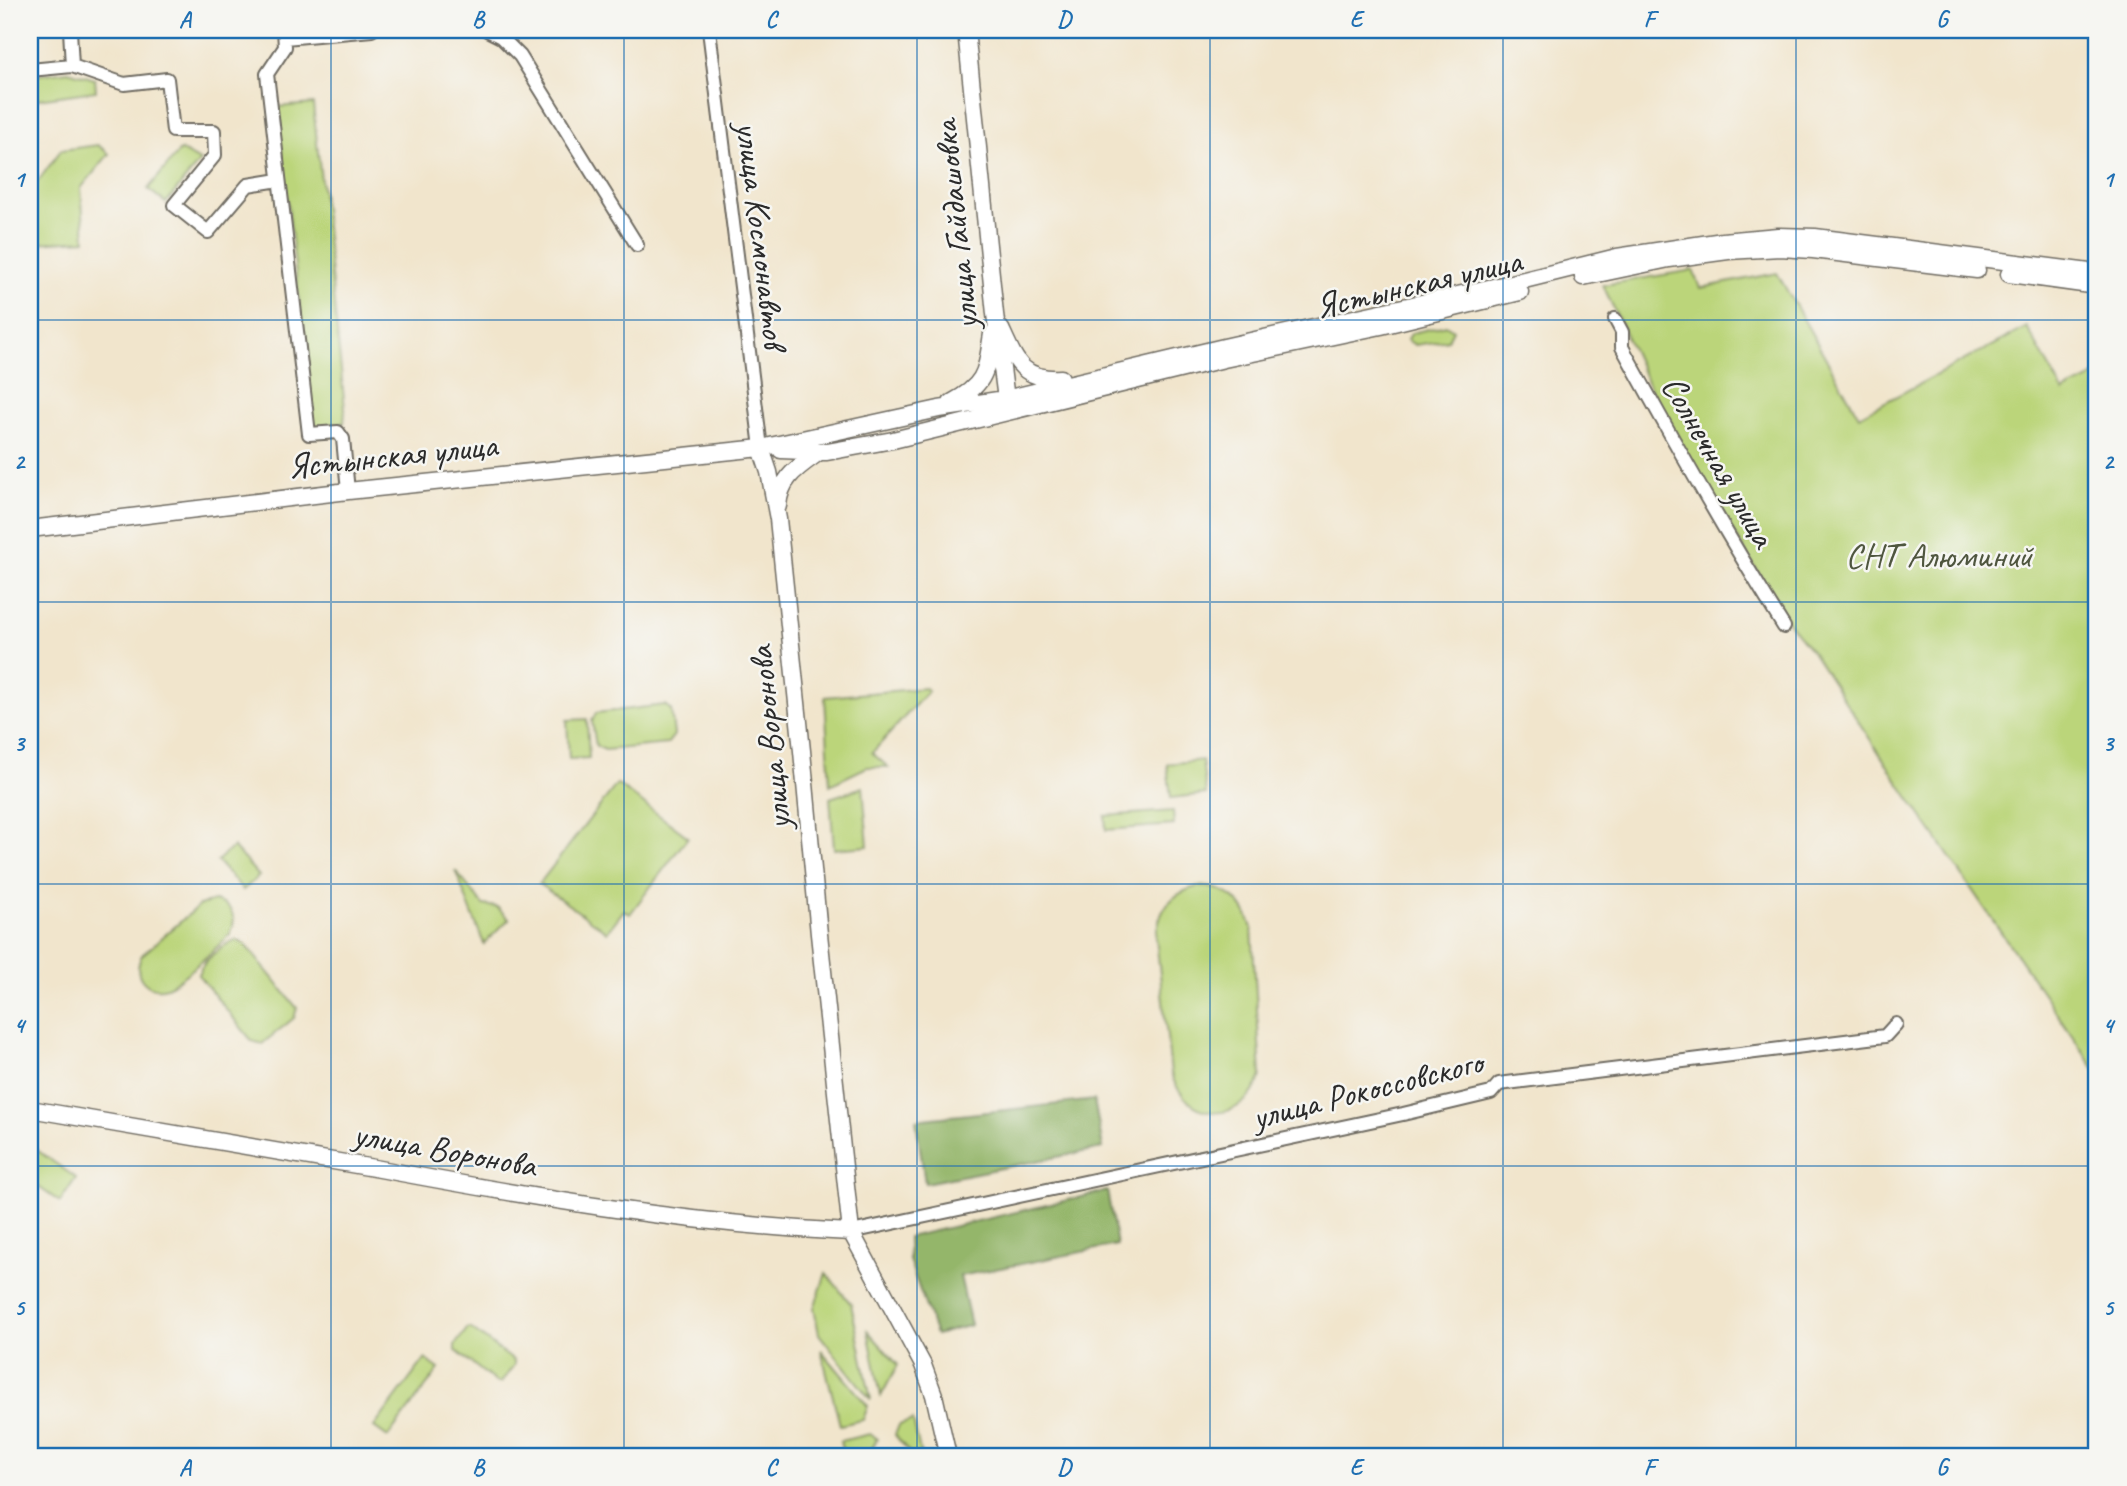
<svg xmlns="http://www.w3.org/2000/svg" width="2127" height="1486" viewBox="0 0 2127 1486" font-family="Caveat,sans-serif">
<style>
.green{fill:#bbd57a;stroke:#738052;stroke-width:2}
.forest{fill:#94b66a;stroke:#60704a;stroke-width:2}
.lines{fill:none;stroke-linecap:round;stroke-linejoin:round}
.minor-casing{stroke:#706c63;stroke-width:16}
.major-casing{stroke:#706c63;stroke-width:19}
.minor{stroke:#fff;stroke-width:12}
.major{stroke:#fff;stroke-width:16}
.grid{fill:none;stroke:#1f6fb2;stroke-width:2;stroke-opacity:0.55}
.labels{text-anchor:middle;stroke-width:5;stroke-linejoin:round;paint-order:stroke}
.street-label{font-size:35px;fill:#2b2b2b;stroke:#f6f6f2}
.park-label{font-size:35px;fill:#4f563f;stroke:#f6f6f2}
.neatline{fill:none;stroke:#1f6fb2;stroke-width:2.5}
.grid-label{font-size:23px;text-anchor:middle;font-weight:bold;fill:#1f6fb2}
</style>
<rect width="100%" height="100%" fill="#f6f6f2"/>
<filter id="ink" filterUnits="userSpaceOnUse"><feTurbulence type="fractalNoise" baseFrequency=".0143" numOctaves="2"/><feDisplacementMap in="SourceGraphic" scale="14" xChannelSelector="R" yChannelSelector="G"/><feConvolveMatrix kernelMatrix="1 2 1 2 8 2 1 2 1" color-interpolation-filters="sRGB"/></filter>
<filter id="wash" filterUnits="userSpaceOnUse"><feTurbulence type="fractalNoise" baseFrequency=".00686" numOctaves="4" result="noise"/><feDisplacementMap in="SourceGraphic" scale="28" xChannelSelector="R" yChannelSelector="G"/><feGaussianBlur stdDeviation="1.57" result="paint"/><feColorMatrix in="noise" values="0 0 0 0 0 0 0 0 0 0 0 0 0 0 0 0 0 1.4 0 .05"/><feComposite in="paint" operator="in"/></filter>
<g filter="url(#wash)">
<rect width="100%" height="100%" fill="#f1e5cc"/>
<path class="green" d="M68 71 95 79 96 91 30 100V76Z
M313 104 345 409 344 423 313 426 277 107Z
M98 145 109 154 81 188 85 240 37 243 33 188 61 150Z
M180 150 200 161 166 203 148 189Z
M1693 270 1700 288 1777 273 1859 416 2027 327 2063 392 2097 375V1072L1909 798 1813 653 1790 625 1663 417 1603 285Z
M1446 325 1453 330 1448 340 1415 345 1407 340 1412 333Z
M925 688 928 691 872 753 888 767H867L830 785 825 697Z
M665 705 671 710 674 735 667 744 605 750 596 746 592 721 596 713Z
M587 719 589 758 569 759 567 720Z
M1202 760 1206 794 1171 798 1167 764Z
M617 784 688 837 630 914 624 910 607 932 539 884Z
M863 787 868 846 834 849 830 798Z
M1173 811 1174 825 1106 830 1105 816Z
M233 847 259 876 243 890 217 861Z
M455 870 483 905 497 907 509 919 484 944Z
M1199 886C1228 888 1244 901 1252 928L1261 1076C1243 1126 1187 1124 1171 1073L1156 938C1158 909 1171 893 1199 886Z
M214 901C232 904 238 918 230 934 219 946 181 981 167 987 158 990 148 988 142 980 136 972 138 963 142 955L200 905Z
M237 940 244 943 297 1008 294 1018 262 1044 252 1041 199 976C199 963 224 943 237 940Z
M34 1148 76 1178 60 1202 30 1181V1154Z
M826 1273 851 1304 871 1400 819 1334 814 1308Z
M470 1328 514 1361V1365L501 1383H497L455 1350V1345L467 1329Z
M868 1331 898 1365 881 1396Z
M821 1350 868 1406 863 1420 840 1425Z
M425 1359 439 1369 388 1437 374 1427Z
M913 1420 921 1456H912L895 1435 899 1425Z
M870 1434 877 1439 868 1456H844L840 1441Z"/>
<path class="forest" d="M1094 1100 1103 1148 925 1183 916 1120Z
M1107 1191 1117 1245 960 1276 971 1325 936 1335 909 1260 908 1237Z"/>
</g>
<g filter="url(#ink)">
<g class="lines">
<g class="minor-casing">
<path id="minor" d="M70 30 72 66
M284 30 285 47 267 74 309 434 338 432 343 439 348 491
M487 30 501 37 520 56 637 245
M709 30 761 448
M285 38 372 30
M30 70 72 66 124 84 167 79 173 131H214L215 155 174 205 208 232 248 185 279 180
M1615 319 1622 332V347C1674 442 1727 536 1784 627
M851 1232 1403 1114 1491 1093 1499 1084 1885 1036 1896 1024"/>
</g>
<g class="major-casing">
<path id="major" d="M966 30 995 314 1007 407
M2009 274 2097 286
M1583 277 1669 259 1728 251 1780 248 1813 250 1977 270
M1001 329C1016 362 1022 380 1061 378
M951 403C987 384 986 371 992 334
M761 448 769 472 778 519 802 751 819 934 851 1232 923 1365 934 1395 948 1456
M781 450 827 452 893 440 1224 359 1381 326 1520 292
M778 506C780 478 797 468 818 453
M30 529 348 491 761 448 939 409 1005 399 1224 347 1516 282 1617 257 1723 241 1778 236 1815 237 2097 273
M30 1109C146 1130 263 1148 380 1169 536 1198 692 1225 851 1232"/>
</g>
<use href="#minor" class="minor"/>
<use href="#major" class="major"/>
</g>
</g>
<path class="grid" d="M331 30V1456M624 30V1456M917 30V1456M1210 30V1456M1503 30V1456M1796 30V1456M30 320H2097M30 602H2097M30 884H2097M30 1166H2097"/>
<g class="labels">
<g class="street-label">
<text transform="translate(955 225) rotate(-96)" y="12">улица Гайдашовка</text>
<text transform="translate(762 235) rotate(83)" y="12">улица Космонавтов</text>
<text transform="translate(1418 283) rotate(-13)" y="12">Ястынская улица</text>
<text transform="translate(392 455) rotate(-6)" y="12">Ястынская улица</text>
<text transform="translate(1719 461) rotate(60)" y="12">Солнечная улица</text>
<text transform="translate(769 738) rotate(-96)" y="12">улица Воронова</text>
<text transform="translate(1367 1089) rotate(-14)" y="12">улица Рокоссовского</text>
<text transform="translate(445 1149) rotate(10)" y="12">улица Воронова</text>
</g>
<g class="park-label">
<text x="1939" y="567">СНТ Алюминий</text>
</g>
</g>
<rect width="2127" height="1486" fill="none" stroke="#f6f6f2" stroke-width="77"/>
<rect x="38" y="38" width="2050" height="1410" class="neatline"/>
<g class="grid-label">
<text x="185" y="27">A</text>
<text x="478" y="27">B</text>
<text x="771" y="27">C</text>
<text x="1064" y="27">D</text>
<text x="1356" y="27">E</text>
<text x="1649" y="27">F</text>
<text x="1942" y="27">G</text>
<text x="19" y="187">1</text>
<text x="2108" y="187">1</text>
<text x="19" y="469">2</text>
<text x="2108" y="469">2</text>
<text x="19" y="751">3</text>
<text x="2108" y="751">3</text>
<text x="19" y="1033">4</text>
<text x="2108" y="1033">4</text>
<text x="19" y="1315">5</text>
<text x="2108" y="1315">5</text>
<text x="185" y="1475">A</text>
<text x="478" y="1475">B</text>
<text x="771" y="1475">C</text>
<text x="1064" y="1475">D</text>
<text x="1356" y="1475">E</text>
<text x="1649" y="1475">F</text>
<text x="1942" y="1475">G</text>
</g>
</svg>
